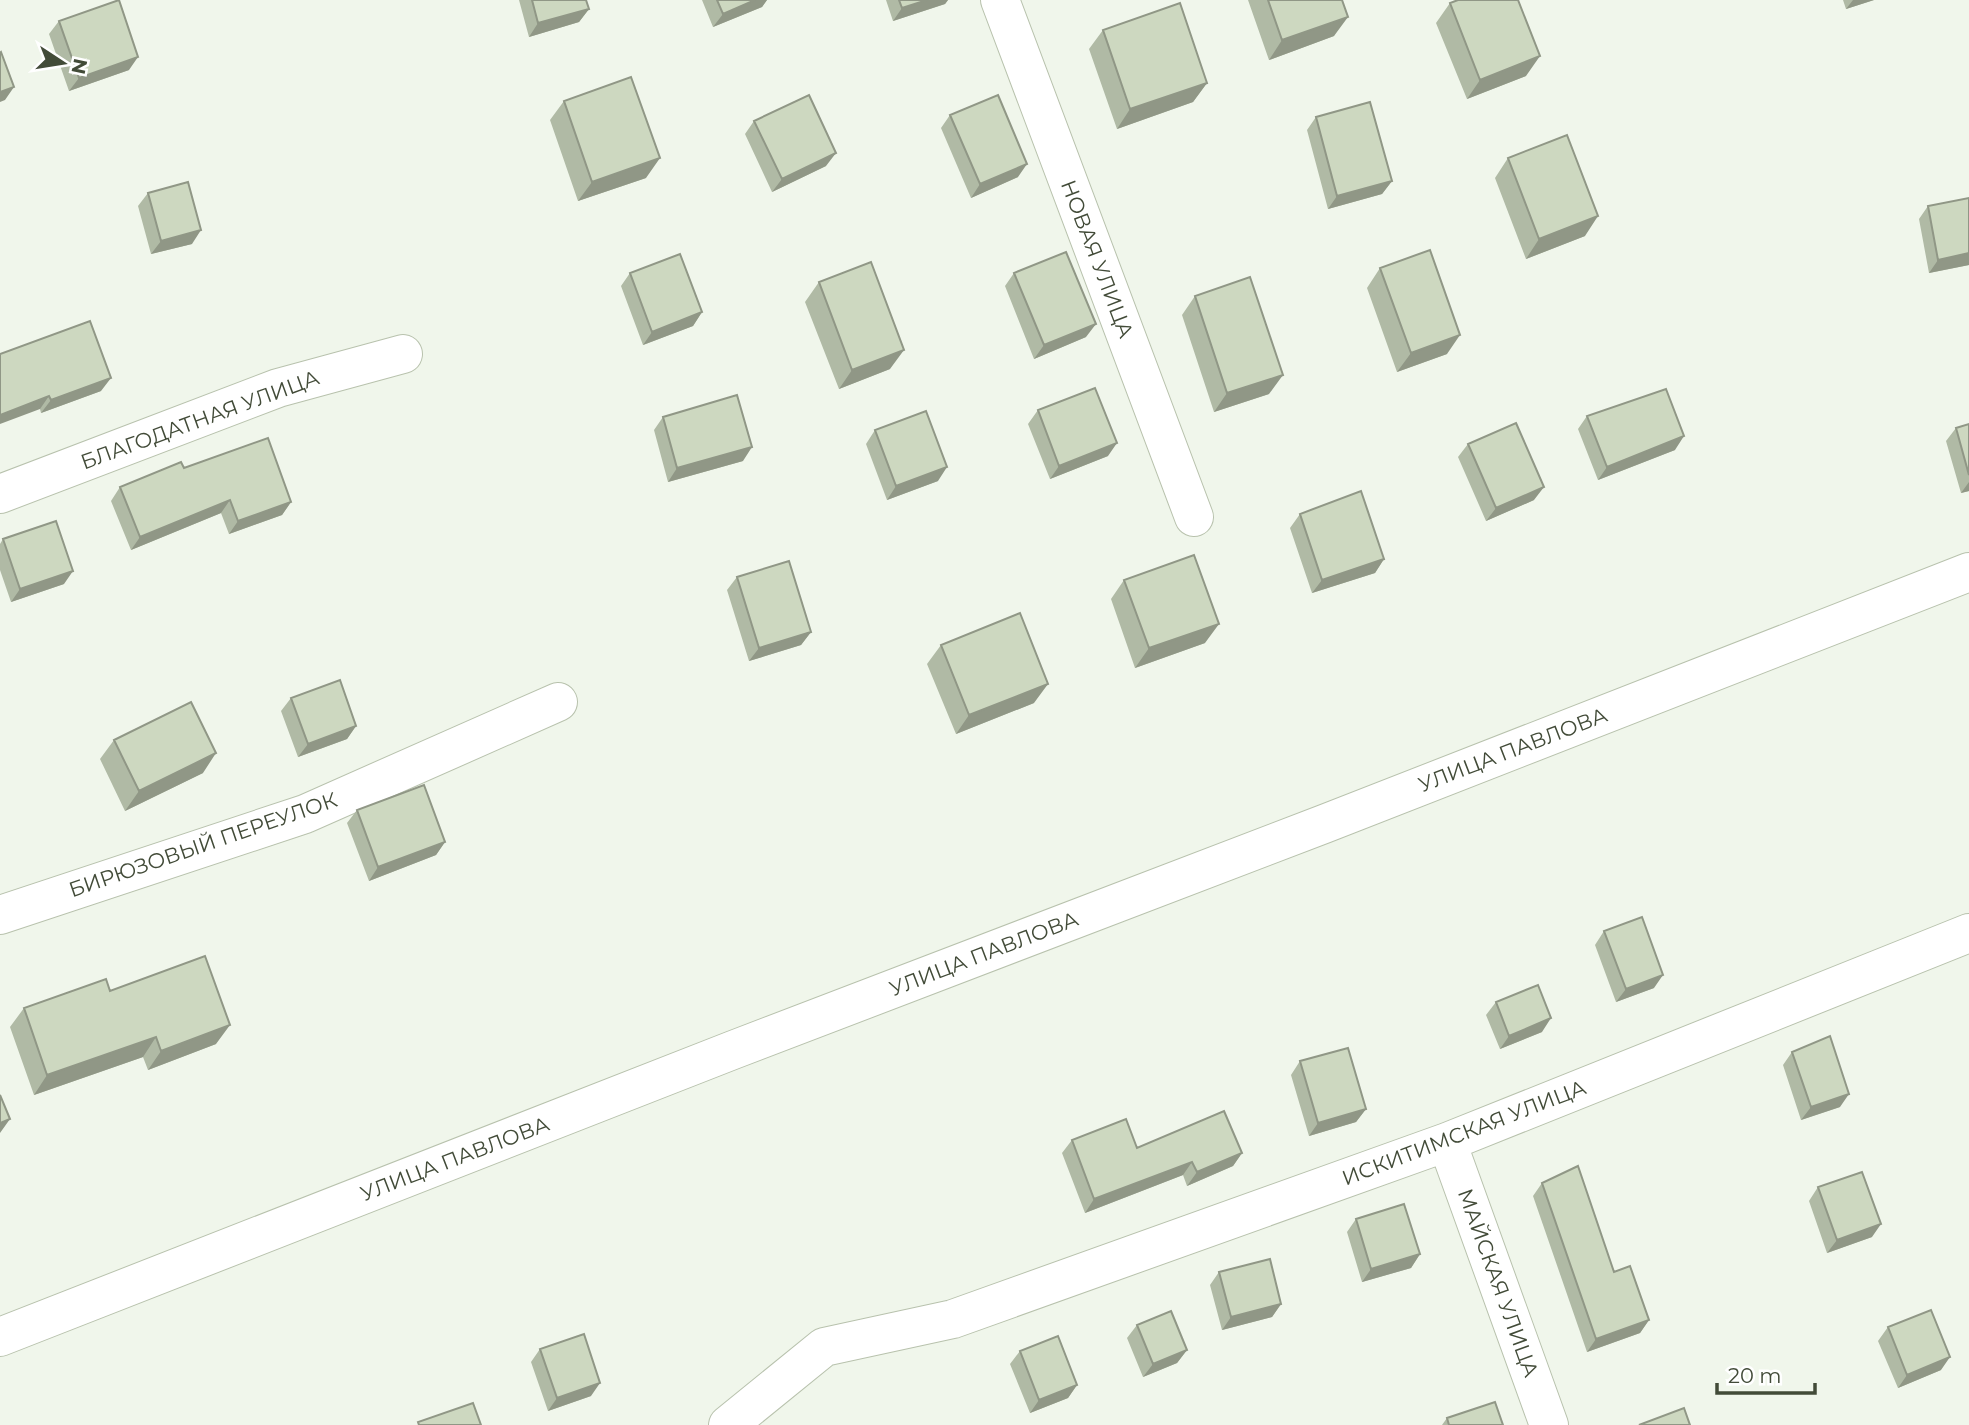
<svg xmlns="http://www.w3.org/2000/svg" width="1969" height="1425" viewBox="0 0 1969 1425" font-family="Montserrat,sans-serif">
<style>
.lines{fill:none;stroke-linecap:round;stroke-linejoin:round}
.minor-casing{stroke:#b8c2ad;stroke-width:40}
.minor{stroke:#fff;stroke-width:38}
.wall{fill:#b0baa5}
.shaded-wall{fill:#909786}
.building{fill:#cdd8c0;stroke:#909786;stroke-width:2}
.labels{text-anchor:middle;stroke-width:5;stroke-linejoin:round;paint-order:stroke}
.street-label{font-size:21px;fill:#424b38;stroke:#fff}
</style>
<rect width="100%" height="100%" fill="#f0f6eb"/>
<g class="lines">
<g class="minor-casing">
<path id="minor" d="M1000 0 1194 517
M0 494 278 388 403 354
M0 915 305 814 558 702
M1447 1142 1549 1425
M0 1337 733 1050 1324 824 1969 572
M728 1425 824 1347 953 1319 1447 1142 1969 933"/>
</g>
<use href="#minor" class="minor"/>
</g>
<path class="wall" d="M519 0H586L589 9 579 22 529 37Z
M702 0H767L762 7 713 27Z
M886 0H948L945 4 893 21Z
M1248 0H1342L1334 36 1269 60Z
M1843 0H1874L1846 9Z
M1450 3 1526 76 1467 99 1436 23Z
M59 21 129 70 69 91 49 34Z
M1103 30 1207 83 1193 102 1117 129 1089 49Z
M564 101 646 178 578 201 550 120Z
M950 115 1018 177 971 198 941 128Z
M1316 117 1392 181 1382 194 1328 209 1307 130Z
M754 121 826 166 772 192 745 134Z
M1508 158 1585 236 1526 259 1495 178Z
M148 193 192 244 151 254 138 206Z
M1928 206 1969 265 1929 273 1919 219Z
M1380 268 1447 354 1397 372 1367 288Z
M630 273 702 312 693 326 643 345 621 286Z
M1014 273 1086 337 1034 359 1005 286Z
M819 282 890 369 839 389 805 302Z
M1195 296 1269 394 1214 412 1182 315Z
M0 354 101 391 41 413 40 409Z
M1038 410 1108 456 1050 479 1028 424Z
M1587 416 1675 450 1598 480 1578 429Z
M663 417 743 461 668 482 654 430Z
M1969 424V491L1961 493 1946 441 1956 428Z
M875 430 938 481 887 500 866 444Z
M1468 444 1534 500 1486 521 1458 457Z
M184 468 291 502 282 515 229 534 221 513 131 550 111 501 120 487Z
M1300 514 1384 559 1375 573 1312 593 1290 528Z
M3 539 64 584 11 602 0 570V544Z
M737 577 811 632 801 645 749 661 727 590Z
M1124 580 1205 643 1135 668 1111 599Z
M941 645 1034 703 956 734 927 664Z
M291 698 356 726 347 739 298 757 281 711Z
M114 740 203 773 125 811 100 759Z
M357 810 445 842 436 855 369 881 347 823Z
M1604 931 1654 988 1616 1002 1595 945Z
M110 991 216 1044 148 1070 143 1057 34 1095 10 1027 24 1008Z
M1496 1002 1542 1032 1500 1049 1486 1015Z
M1792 1052 1840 1107 1801 1120 1783 1065Z
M1300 1061 1366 1109 1356 1122 1309 1136 1291 1075Z
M1072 1140 1137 1148 1242 1153 1233 1166 1187 1186 1183 1175 1085 1213 1062 1153Z
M1542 1183 1614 1272 1649 1320 1640 1333 1587 1352 1533 1196Z
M1818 1187 1872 1237 1827 1253 1809 1201Z
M1356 1219 1420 1254 1411 1268 1362 1282 1347 1232Z
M1219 1272 1281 1304 1272 1317 1222 1330 1210 1285Z
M1137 1325 1187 1350 1177 1363 1143 1377 1127 1338Z
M1888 1327 1941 1370 1898 1388 1878 1341Z
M540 1349 591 1396 548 1411 531 1362Z
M1020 1351 1077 1385 1068 1398 1030 1413 1010 1364Z
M1447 1418 1503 1425H1442Z"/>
<path class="shaded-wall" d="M755 0H767L762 7 713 27 723 14Z
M927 0H948L945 4 893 21 902 8Z
M1853 0H1874L1846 9Z
M589 9 579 22 529 37 538 23Z
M1348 17 1334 36 1269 60 1282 40Z
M1540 56 1526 76 1467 99 1480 80Z
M138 57 129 70 69 91 79 78Z
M1207 83 1193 102 1117 129 1130 109Z
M14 87 5 100 0 102V92Z
M836 153 826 166 772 192 782 179Z
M660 158 646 178 578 201 592 182Z
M1027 164 1018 177 971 198 980 184Z
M1392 181 1382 194 1328 209 1337 196Z
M1598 216 1585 236 1526 259 1539 239Z
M201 230 192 244 151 254 161 241Z
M1969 253V265L1929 273 1938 260Z
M702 312 693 326 643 345 652 332Z
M1096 324 1086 337 1034 359 1044 345Z
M1460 335 1447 354 1397 372 1411 353Z
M904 350 890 369 839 389 852 370Z
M1283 375 1269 394 1214 412 1227 393Z
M111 378 101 391 41 413 51 400Z
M49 396 40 409 0 424V415Z
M1684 436 1675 450 1598 480 1607 467Z
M1117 443 1108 456 1050 479 1059 466Z
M752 447 743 461 668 482 677 468Z
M947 467 938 481 887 500 896 486Z
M1969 482V491L1961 493Z
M1544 487 1534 500 1486 521 1496 508Z
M230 500 221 513 131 550 140 537Z
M291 502 282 515 229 534 238 521Z
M1384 559 1375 573 1312 593 1322 580Z
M73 571 64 584 11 602 20 589Z
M1219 624 1205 643 1135 668 1149 648Z
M811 632 801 645 749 661 759 648Z
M1048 684 1034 703 956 734 969 715Z
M356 726 347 739 298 757 308 744Z
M216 753 203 773 125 811 139 791Z
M445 842 436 855 369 881 378 867Z
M1663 975 1654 988 1616 1002 1626 989Z
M1551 1018 1542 1032 1500 1049 1509 1036Z
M230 1025 216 1044 148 1070 161 1051Z
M156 1037 143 1057 34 1095 47 1075Z
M1849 1094 1840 1107 1801 1120 1811 1107Z
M1366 1109 1356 1122 1309 1136 1318 1123Z
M10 1119 0 1133V1123Z
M1242 1153 1233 1166 1187 1186 1197 1172Z
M1192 1162 1183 1175 1085 1213 1094 1199Z
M1881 1224 1872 1237 1827 1253 1837 1240Z
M1420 1254 1411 1268 1362 1282 1371 1269Z
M1281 1304 1272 1317 1222 1330 1231 1317Z
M1649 1320 1640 1333 1587 1352 1596 1339Z
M1187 1350 1177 1363 1143 1377 1153 1364Z
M1950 1357 1941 1370 1898 1388 1907 1375Z
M600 1383 591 1396 548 1411 557 1398Z
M1077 1385 1068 1398 1030 1413 1039 1400Z"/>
<path class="building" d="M119 0 138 57 79 78 59 21Z
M532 0H586L589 9 538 23Z
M717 0H755L723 14Z
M899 0H927L902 8Z
M1268 0H1342L1348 17 1282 40Z
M1458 0H1518L1540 56 1480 80 1450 3Z
M1180 3 1207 83 1130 109 1103 30Z
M1 52 14 87 0 92V53Z
M631 77 660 158 592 182 564 101Z
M809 95 836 153 782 179 754 121Z
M998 95 1027 164 980 184 950 115Z
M1370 102 1392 181 1337 196 1316 117Z
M1567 135 1598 216 1539 239 1508 158Z
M188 182 201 230 161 241 148 193Z
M1969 198V253L1938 260 1928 206Z
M1430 250 1460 335 1411 353 1380 268Z
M1066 252 1096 324 1044 345 1014 273Z
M680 254 702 312 652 332 630 273Z
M871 262 904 350 852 370 819 282Z
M1250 277 1283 375 1227 393 1195 296Z
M90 321 111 378 51 400 49 396 0 415V354Z
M1095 388 1117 443 1059 466 1038 410Z
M1666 389 1684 436 1607 467 1587 416Z
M737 395 752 447 677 468 663 417Z
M926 411 947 467 896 486 875 430Z
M1516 423 1544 487 1496 508 1468 444Z
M1969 424V475L1956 428Z
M268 438 291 502 238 521 230 500 140 537 120 487 181 462 184 468Z
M1361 491 1384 559 1322 580 1300 514Z
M56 521 73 571 20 589 3 539Z
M1194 555 1219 624 1149 648 1124 580Z
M789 561 811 632 759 648 737 577Z
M1020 613 1048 684 969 715 941 645Z
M340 680 356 726 308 744 291 698Z
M191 702 216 753 139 791 114 740Z
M424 785 445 842 378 867 357 810Z
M1642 917 1663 975 1626 989 1604 931Z
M205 956 230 1025 161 1051 156 1037 47 1075 24 1008 106 979 110 991Z
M1538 985 1551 1018 1509 1036 1496 1002Z
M1830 1036 1849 1094 1811 1107 1792 1052Z
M1348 1048 1366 1109 1318 1123 1300 1061Z
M0 1095 10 1119 0 1123Z
M1224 1111 1242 1153 1197 1172 1192 1162 1094 1199 1072 1140 1126 1119 1137 1148Z
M1578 1166 1614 1272 1630 1266 1649 1320 1596 1339 1542 1183Z
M1862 1172 1881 1224 1837 1240 1818 1187Z
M1404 1204 1420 1254 1371 1269 1356 1219Z
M1270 1259 1281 1304 1231 1317 1219 1272Z
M1931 1310 1950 1357 1907 1375 1888 1327Z
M1171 1311 1187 1350 1153 1364 1137 1325Z
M584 1334 600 1383 557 1398 540 1349Z
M1058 1336 1077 1385 1039 1400 1020 1351Z
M1495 1402 1503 1425H1449L1447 1418Z
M473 1403 481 1425H419L418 1422Z
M1684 1408 1690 1425H1639Z"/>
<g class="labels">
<g class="street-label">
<text transform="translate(1097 259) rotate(69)" y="7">НОВАЯ УЛИЦА</text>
<text transform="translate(200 420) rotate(-20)" y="7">БЛАГОДАТНАЯ УЛИЦА</text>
<text transform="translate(1513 750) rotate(-21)" y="7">УЛИЦА ПАВЛОВА</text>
<text transform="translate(203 845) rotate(-19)" y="7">БИРЮЗОВЫЙ ПЕРЕУЛОК</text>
<text transform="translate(984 954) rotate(-21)" y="7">УЛИЦА ПАВЛОВА</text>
<text transform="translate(1464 1133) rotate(-21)" y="7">ИСКИТИМСКАЯ УЛИЦА</text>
<text transform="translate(455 1159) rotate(-21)" y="7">УЛИЦА ПАВЛОВА</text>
<text transform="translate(1498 1283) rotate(70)" y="7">МАЙСКАЯ УЛИЦА</text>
</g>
</g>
<g transform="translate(63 63) rotate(102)" stroke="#ffffff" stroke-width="5" paint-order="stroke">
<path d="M0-5L12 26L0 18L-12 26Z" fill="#424b38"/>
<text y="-10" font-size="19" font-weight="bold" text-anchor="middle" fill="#424b38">N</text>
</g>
<path d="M1717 1383v10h98v-10" fill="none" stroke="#424b38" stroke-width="3.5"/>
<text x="1728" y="1383" font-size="21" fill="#424b38" stroke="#ffffff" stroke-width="5" paint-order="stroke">20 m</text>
</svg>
